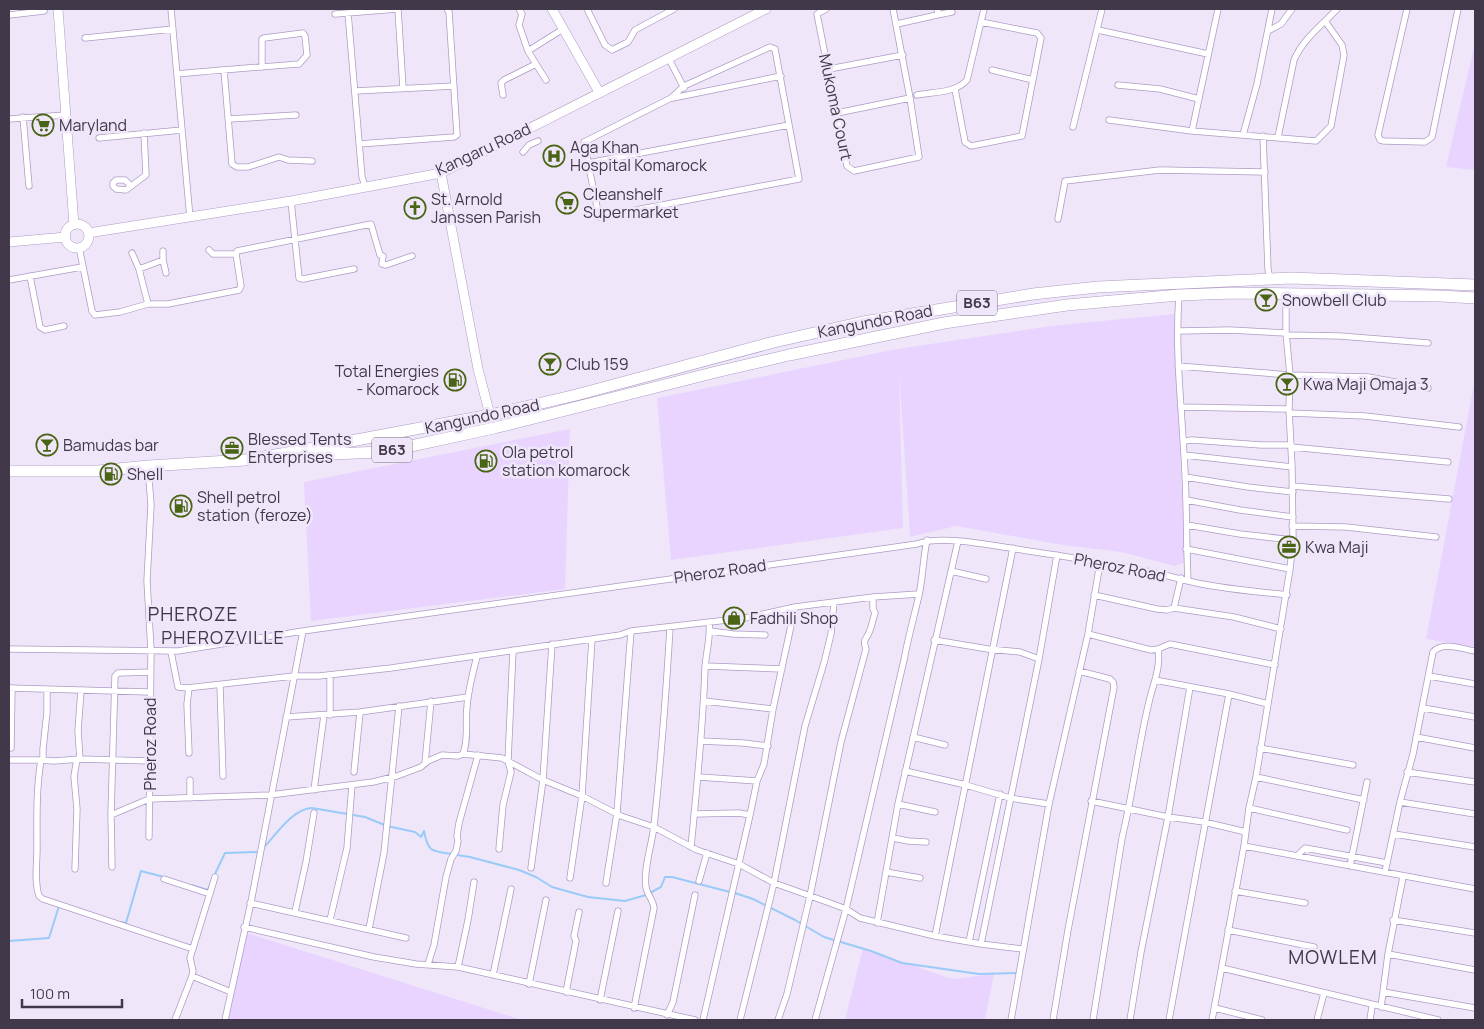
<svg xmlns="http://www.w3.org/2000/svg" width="1484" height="1029" viewBox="0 0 1484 1029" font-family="Manrope,sans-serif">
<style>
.built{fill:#e8d4fe}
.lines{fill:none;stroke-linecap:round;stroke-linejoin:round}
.stream{stroke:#9acaf7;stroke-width:2}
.street-casing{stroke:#af9ac5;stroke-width:7}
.secondary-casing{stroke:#af9ac5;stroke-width:10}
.highway-casing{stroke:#af9ac5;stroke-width:12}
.street{stroke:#fff;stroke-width:5.5}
.secondary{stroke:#fff;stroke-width:9}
.highway{stroke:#fff;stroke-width:11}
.labels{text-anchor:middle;stroke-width:5;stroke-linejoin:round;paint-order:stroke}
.shield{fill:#efe7f9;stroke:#756c7e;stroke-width:1}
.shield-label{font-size:15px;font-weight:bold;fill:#41384a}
.street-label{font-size:16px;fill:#41384a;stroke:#efe7f9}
.poi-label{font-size:16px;fill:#41384a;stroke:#efe7f9;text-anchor:start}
.neighbourhood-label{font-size:18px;letter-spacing:1px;fill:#41384a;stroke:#efe7f9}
.quarter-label{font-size:19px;letter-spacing:1px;fill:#41384a;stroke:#efe7f9}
</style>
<rect width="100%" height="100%" fill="#efe7f9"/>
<path class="built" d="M1475 43V170L1446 167Z
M1174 314 1185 562 1175 566 1121 552 1063 545 956 526 910 537 899 370 903 528 671 560 657 398 897 349 1051 326Z
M1475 379V647L1426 639Z
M570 429 565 589 311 621 304 482Z
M247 933 522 1020H228Z
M863 948 952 979 994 974 985 1020H845Z"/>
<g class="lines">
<path class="stream" d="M264 847C277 834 292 809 312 808L365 817 387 826 415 832 421 837 424 831C428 852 431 851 452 854
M457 855 470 857 519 870 536 877 552 887 588 897 625 901 646 895 661 887 665 877H672L730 892
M214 876 225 853 259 852
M191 885 208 890 210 885
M735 893 753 899 795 920 824 937 871 951 902 963 979 974 1017 973
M120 922 126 923 141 871 164 877
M9 941 49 938 59 906"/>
<g class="street-casing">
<path id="street" d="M171 9 190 218
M398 9 403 88
M519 9 522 14 519 25 528 51
M587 9 605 45 612 50 628 42 635 30 674 9
M826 9 817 14 846 161 847 166 854 171 919 157 910 98 893 9
M1407 9 1378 135 1380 140 1384 141 1425 142 1432 137 1458 9
M348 13 362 177 365 186
M335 14 397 9
M9 15 44 11
M937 15 952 12
M897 24 937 15 938 9
M1098 30 1208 54
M1268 31 1281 24 1292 9
M85 38 173 29
M770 47 775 49 799 179 599 217 584 142 671 98 684 86Z
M669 59 684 88
M536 64 546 80
M829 69 903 55
M224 70 232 164 237 167H248L279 157 288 160 312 161
M992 70 1033 80
M177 74C218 70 259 67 299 64L307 55 305 36 303 33 264 38 262 39V67
M1118 85 1160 89 1199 99
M955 89 965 142 971 146 1022 136 1041 38 1037 33 981 22
M355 91 454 86
M503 95 501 83 504 80 536 64 528 51 563 29
M917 95C933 92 956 93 967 80L984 9
M673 98 781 76
M837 113 910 98
M23 117 29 186
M9 119 66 115
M229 119 296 115
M1109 120 1192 131 1316 141 1331 126 1344 55 1342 45 1325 21
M1073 127 1102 9
M1192 131 1218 9
M1243 135 1257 84 1272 9
M1263 136 1268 269 1270 279
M1278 137 1294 60C1303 39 1322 25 1337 9
M99 138 182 130
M359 144 454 137 457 135 449 12 447 9
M523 152 529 145 538 141
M588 163 789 125
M131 186 125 180H116L113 183V186L116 189 126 190 146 175 144 133
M291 201 299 278 303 279 354 269
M1058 219 1065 181 1160 170 1265 172
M79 247 92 311 95 315 120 312 148 304H168L239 290 241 286 236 254 237 251 371 224 380 255 383 256 382 264 386 265 412 256
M209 250 213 254H236
M132 253 139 269 148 304
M163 260 166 273
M139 269 163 260V251
M30 276 40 327 45 330 64 326
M9 280 82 267
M1179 295C1175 348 1181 401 1184 455 1187 497 1186 539 1188 581
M1178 331 1230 330 1286 333
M1287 335 1340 336 1428 343
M1178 366 1290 375 1368 377 1428 388
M1181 407 1289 409
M1289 413 1365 416 1459 427
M1184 441 1192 440 1261 445H1290
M1291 447 1448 462
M1184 455 1292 467
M148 466 151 505 147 581 151 650 149 837
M1185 477 1248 487 1293 492
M1292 486 1449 499
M1186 500 1240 510 1293 517
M1187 525 1240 534 1293 540
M1292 526 1346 527 1436 537
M1186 549 1290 569
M951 571 986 579
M1094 595 1157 609 1167 610 1174 608 1234 617 1281 629
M1174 608 1181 578
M710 631 733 634 765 635
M1088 634 1151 650 1158 649 1170 644 1275 665
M934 640 988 649 1020 652 1039 659
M9 649 178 651 303 631 917 544C941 535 990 545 1016 549 1073 558 1132 566 1188 581 1220 589 1254 591 1287 595
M171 652 178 687 187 688 294 676H319L391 668 620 635 631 631 745 618 795 607 873 597 919 594
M705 666 782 669
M1429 676 1475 684
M1155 680 1229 694 1268 704
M220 685 223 776
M9 688 150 692
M189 688 187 704 189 753
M704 701 773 709
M1423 708 1475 717
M330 715V675
M286 717 360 712 468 697
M913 737 945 745
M1416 737 1475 748
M701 741 743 743 768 746
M9 748H11L12 688
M1260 748 1353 765
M463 754 502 758 543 780 552 644
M80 759 78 731 81 690
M9 760H41L54 761 80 759 151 761
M41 760C36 789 37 819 37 849 37 864 34 881 39 896L43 899 193 949
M43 760V749L47 712V690
M425 763 431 701
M905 771 966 785 1010 798 1049 804
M354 772 360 712
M1407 772 1475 782
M699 777 757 781 764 764 773 709 795 607
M1256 777 1364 800
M190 780V798
M314 790 324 715
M1091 801 1168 817 1204 822 1246 832
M1400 802 1475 814
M898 804 935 812
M1249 808 1347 830
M694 814 739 813 750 815 703 1020
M111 815 149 799 270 795 373 782 397 776 421 767 428 761 442 755 458 756 463 754C469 739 465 723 467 707 468 690 473 673 477 656
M750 815 757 781
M1394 834 1475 847
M893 838 908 841 926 842
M1244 846 1475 889
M691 847C697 787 703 728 705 668 706 652 711 637 709 622
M499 849 503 805 511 772 508 761 513 650
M1297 856 1305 848 1387 863
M1350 866 1367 782
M112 867 111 815 115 676 118 673 150 672
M531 868 543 780 582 796 621 816 654 827 697 850 739 864 774 883 830 903 846 909 860 918 935 936 981 944 1023 949
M75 869 77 809 74 776 77 759
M886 872 920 878
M1385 872 1400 802 1413 754 1433 652C1443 641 1462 649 1475 651
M570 878 582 796 592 639
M164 879 210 894
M699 881 707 853
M606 883 617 813 631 631
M1235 891 1305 903
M250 903 406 938
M295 912 306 862 314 813
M330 920 347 848 352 785
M1393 920 1475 933
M877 923 898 804 958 541
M244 927 374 957 416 964 458 967 695 1020
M369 929 384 853 399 706
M1228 930 1314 947
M935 936 1013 548
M969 942 1000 794
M981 944 1039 659 1057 555
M1388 954 1475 970
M428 964 434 945 446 877 451 859 456 851 458 841 457 836 459 823 478 755
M458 967 468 920 474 882
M1222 968 1438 1020
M493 975 511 889
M192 976 231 992
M529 984 546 900
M566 992 576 941 574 936 579 912
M1383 992 1475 1008
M600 1000 618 911
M1381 1007 1388 954 1403 877
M634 1008 654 908C653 899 647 895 646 887 643 870 652 844 654 826 661 761 666 694 670 628
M1215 1008 1262 1020
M667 1015 673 1002 695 895
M175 1020 192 976 193 971 190 958 215 877
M225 1020 251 902 303 631
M740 1020 774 883 805 726 824 663 831 634 834 602
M778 1020 787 994 810 896 841 742 866 649C862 638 867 640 870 630 872 625 873 619 875 613L873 609V597
M815 1020 846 909 904 660C908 638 914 617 919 595 923 577 923 558 927 540
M1011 1020 1049 804 1088 634 1100 563
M1053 1020 1068 930 1114 687 1113 682 1110 679 1079 671
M1093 1020 1122 838C1133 793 1138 747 1149 702 1153 684 1161 668 1158 649
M1130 1020 1141 952 1168 817 1190 687
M1169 1020 1229 694
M1212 1020 1244 846 1249 808 1256 777 1290 569 1293 540 1292 467 1289 409 1290 375 1286 333V293
M1317 1020 1324 993
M1370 1020 1372 1006"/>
</g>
<g class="secondary-casing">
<path id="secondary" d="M58 9 74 225
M552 9 599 92
M441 173 478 369 490 415
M65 236a12 12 0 1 1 24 0a12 12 0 1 1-24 0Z
M88 233 291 201 441 173 766 9
M9 242 66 237"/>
</g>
<g class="highway-casing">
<path id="highway" d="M306 455 382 452 411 446 494 428 716 372 789 355 944 323 1067 305 1179 295 1234 293 1441 296 1475 298
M9 471H98L148 466 245 460 287 453 490 415 576 395 774 342 863 322 1033 294 1098 287 1291 278 1475 285"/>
</g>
<use href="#street" class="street"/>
<use href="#secondary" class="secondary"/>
<use href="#highway" class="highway"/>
</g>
<defs>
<g id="supermarket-ring" transform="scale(1.125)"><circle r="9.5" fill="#efe7f9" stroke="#4a6415" stroke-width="1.5"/><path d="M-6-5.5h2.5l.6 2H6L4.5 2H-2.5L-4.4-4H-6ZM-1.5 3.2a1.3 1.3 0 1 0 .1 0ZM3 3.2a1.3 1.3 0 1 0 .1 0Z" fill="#4a6415"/></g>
<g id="hospital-ring" transform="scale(1.125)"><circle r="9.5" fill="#efe7f9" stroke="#4a6415" stroke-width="1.5"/><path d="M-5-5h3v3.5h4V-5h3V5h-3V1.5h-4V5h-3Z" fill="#4a6415"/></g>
<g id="church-ring" transform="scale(1.125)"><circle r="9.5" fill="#efe7f9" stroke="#4a6415" stroke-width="1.5"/><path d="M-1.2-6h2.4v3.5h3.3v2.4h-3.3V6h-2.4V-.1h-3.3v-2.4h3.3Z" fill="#4a6415"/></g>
<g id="bar-ring" transform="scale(1.125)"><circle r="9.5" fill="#efe7f9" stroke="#4a6415" stroke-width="1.5"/><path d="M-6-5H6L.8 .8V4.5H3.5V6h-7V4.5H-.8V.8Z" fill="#4a6415"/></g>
<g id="fuel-ring" transform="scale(1.125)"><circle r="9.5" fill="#efe7f9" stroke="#4a6415" stroke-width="1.5"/><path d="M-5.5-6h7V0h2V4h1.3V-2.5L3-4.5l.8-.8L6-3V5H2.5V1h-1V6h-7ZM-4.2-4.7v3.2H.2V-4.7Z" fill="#4a6415"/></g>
<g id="office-ring" transform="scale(1.125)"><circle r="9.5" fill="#efe7f9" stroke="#4a6415" stroke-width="1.5"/><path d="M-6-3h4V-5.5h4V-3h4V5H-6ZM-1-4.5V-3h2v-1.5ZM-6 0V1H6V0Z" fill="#4a6415"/></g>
<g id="shop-ring" transform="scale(1.125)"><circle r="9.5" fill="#efe7f9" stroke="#4a6415" stroke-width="1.5"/><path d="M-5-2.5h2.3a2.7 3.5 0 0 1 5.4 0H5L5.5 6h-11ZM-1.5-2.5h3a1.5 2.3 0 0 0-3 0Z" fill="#4a6415"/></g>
</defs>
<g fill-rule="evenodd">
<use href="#supermarket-ring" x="43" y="125"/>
<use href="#hospital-ring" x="554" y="156"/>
<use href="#supermarket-ring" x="567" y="203"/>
<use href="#church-ring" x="415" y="208"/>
<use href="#bar-ring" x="1266" y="300"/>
<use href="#bar-ring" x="550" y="364"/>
<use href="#fuel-ring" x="455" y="380"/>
<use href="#bar-ring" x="1287" y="384"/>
<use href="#bar-ring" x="47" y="445"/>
<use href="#office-ring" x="232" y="448"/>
<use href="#fuel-ring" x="486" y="461"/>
<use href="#fuel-ring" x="111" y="474"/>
<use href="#fuel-ring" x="181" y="506"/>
<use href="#office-ring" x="1289" y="547"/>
<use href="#shop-ring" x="734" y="618"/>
</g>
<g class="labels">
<g class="shield">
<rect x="957" y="290.5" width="40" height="25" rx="4"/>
<rect x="372" y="437.5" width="40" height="25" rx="4"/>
</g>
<g class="shield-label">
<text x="977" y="308">B63</text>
<text x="392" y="455">B63</text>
</g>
<g class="street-label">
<text transform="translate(836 107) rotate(78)" y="6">Mukoma Court</text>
<text transform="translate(483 149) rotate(-25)" y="6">Kangaru Road</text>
<text transform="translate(875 321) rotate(-11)" y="6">Kangundo Road</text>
<text transform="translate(482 416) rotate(-12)" y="6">Kangundo Road</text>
<text transform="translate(1120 567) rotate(11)" y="6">Pheroz Road</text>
<text transform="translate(720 571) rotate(-8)" y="6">Pheroz Road</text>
<text transform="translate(150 744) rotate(-90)" y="6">Pheroz Road</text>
</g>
<g class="poi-label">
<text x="59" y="131">Maryland</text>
<text x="570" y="153">Aga Khan<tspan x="570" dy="18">Hospital Komarock</tspan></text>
<text x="583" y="200">Cleanshelf<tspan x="583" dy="18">Supermarket</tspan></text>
<text x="431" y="205">St. Arnold<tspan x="431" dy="18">Janssen Parish</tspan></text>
<text x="1282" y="306">Snowbell Club</text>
<text x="566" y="370">Club 159</text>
<text x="439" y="377" text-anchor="end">Total Energies<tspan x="439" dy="18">- Komarock</tspan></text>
<text x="1303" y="390">Kwa Maji Omaja 3</text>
<text x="248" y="445">Blessed Tents<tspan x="248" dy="18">Enterprises</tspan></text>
<text x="63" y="451">Bamudas bar</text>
<text x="502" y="458">Ola petrol<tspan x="502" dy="18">station komarock</tspan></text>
<text x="127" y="480">Shell</text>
<text x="197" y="503">Shell petrol<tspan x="197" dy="18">station (feroze)</tspan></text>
<text x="1305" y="553">Kwa Maji</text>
<text x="750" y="624">Fadhili Shop</text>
</g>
<g class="neighbourhood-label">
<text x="223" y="644">PHEROZVILLE</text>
</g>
<g class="quarter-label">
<text x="193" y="621">PHEROZE</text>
<text x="1333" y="964">MOWLEM</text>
</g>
</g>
<rect width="1484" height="1029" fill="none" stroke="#41384a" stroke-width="20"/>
<path d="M22 999v8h100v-8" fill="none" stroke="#41384a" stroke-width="2.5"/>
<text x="30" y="999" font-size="15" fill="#41384a" stroke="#efe7f9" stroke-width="4" paint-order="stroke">100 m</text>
</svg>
